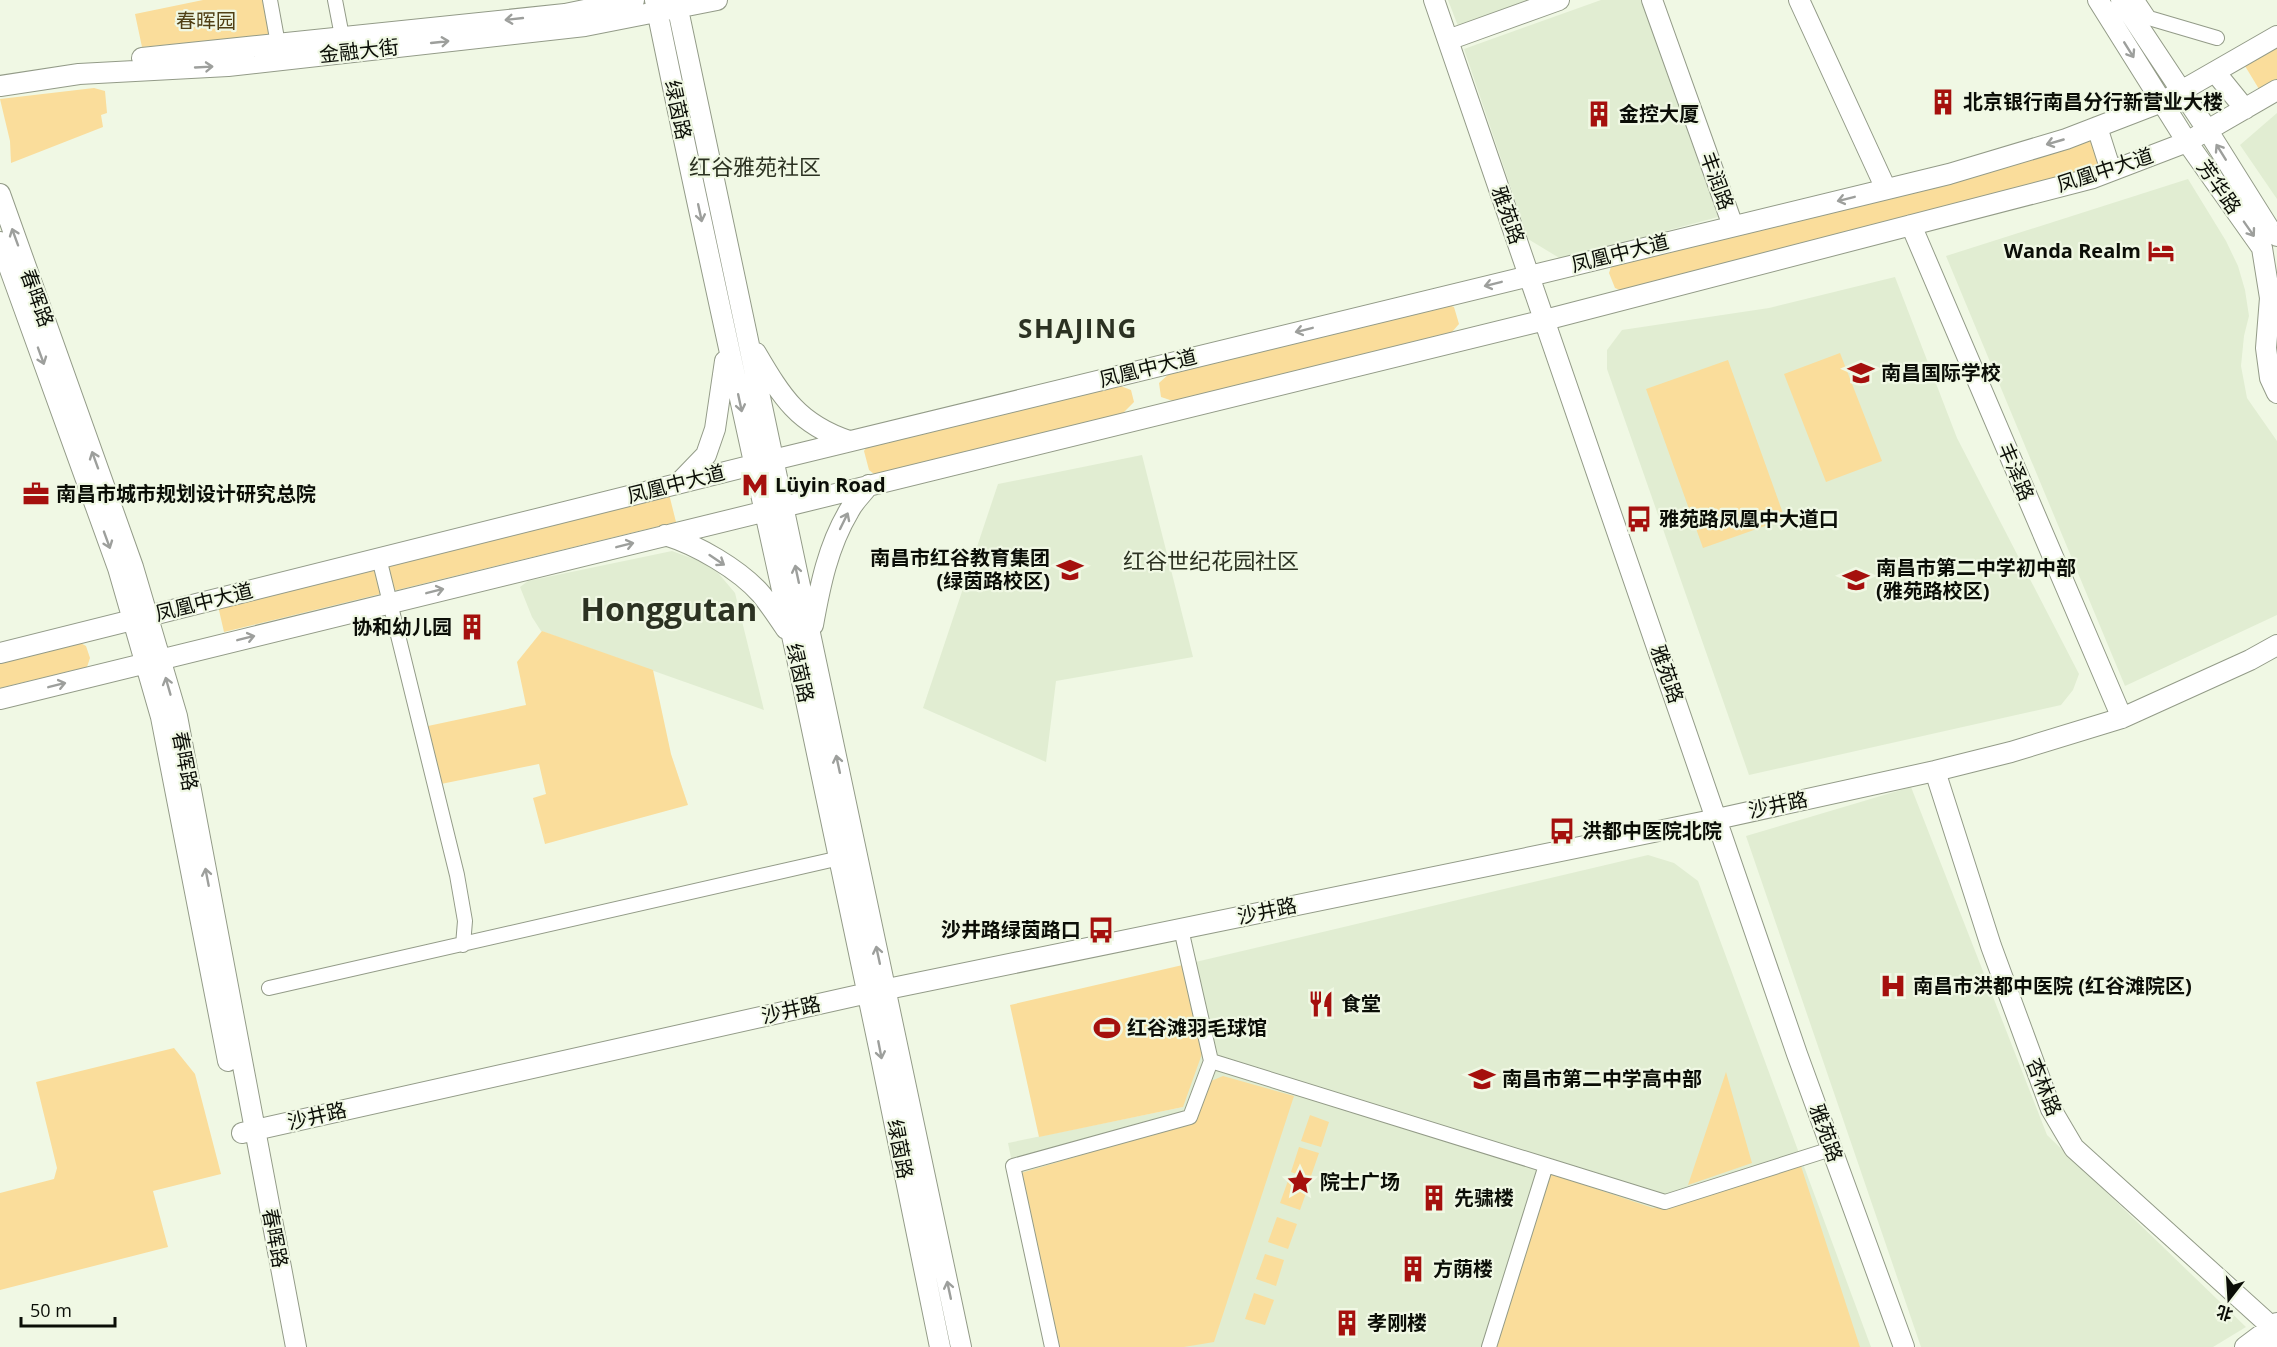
<svg xmlns="http://www.w3.org/2000/svg" width="2277" height="1347" viewBox="0 0 2277 1347" font-family="'Open Sans','Noto Sans SC',sans-serif">
<style>
.built{fill:#e1edd2}
.green{fill:#fadd9b}
.lines{fill:none;stroke-linecap:round;stroke-linejoin:round}
.street-casing{stroke:#939b88;stroke-width:16}
.secondary-casing{stroke:#939b88;stroke-width:22}
.street{stroke:#fff;stroke-width:14}
.secondary{stroke:#fff;stroke-width:20}
.oneway{stroke:#9d9f9c}
.labels{text-anchor:middle;stroke-width:4.5;stroke-linejoin:round;paint-order:stroke}
.park-label{font-size:20px;fill:#503f14;stroke:#f0f8e4}
.street-label{font-size:20px;fill:#0b0e07;stroke:#f0f8e4}
.poi-label{font-size:20px;font-weight:bold;fill:#0b0e07;stroke:#f0f8e4;text-anchor:start}
.quarter-label{font-size:22px;fill:#2c3222;stroke:#f0f8e4}
.district-label{font-size:26px;font-weight:bold;letter-spacing:1.5px;fill:#2c3222;stroke:#f0f8e4}
.town-label{font-size:32px;font-weight:bold;fill:#2c3222;stroke:#f0f8e4}
</style>
<rect width="100%" height="100%" fill="#f0f8e4"/>
<path class="built" d="M1448 0H1528L1458 26Z
M1601 0H1641L1718 217 1561 259 1528 239 1464 49Z
M2277 113V199L2240 145Z
M2188 179 2226 241 2238 266 2245 290 2249 316 2244 336 2241 366 2247 398 2277 441V615L2125 686 1946 256Z
M1895 277 1957 438 2079 674 2073 690 2061 705 1749 775 1607 369V350L1622 330 1769 308Z
M1142 455 1193 657 1056 681 1046 762 923 708 998 484Z
M672 551 705 563 719 574 735 593 764 710 541 631 532 617 520 587 528 581Z
M1911 787 2047 1135 2246 1327 2213 1347H1921L1746 836Z
M1648 855 1674 863 1698 881 1871 1347H1050L1008 1143 1183 1107 1187 964Z"/>
<path class="green" d="M203 0H265L271 35 142 47 135 14Z
M2277 45V79L2259 89 2245 66Z
M94 88 105 91 107 113 101 115 103 127 11 163 10 141 0 99Z
M2085 137 2093 140 2100 160 2098 164 2033 188 1622 291 1615 288 1609 273 1612 264Z
M1446 304 1454 307 1459 324 1452 332 1173 401 1161 397 1159 383 1171 372Z
M1840 353 1882 461 1826 482 1784 374Z
M1728 360 1785 519 1703 548 1646 389Z
M1118 385 1131 390 1134 402 1122 414 874 474 869 470 864 451 868 445Z
M669 494 676 522 224 632 218 606Z
M542 631 653 670 671 754 688 805 545 844 533 798 546 794 539 764 441 784 428 726 526 705 517 662Z
M77 641 86 646 90 658 87 667 0 688V661Z
M1187 964 1203 1051 1183 1107 1039 1137 1010 1005Z
M174 1048 195 1074 221 1174 153 1191 168 1247 0 1290V1193L54 1179 57 1168 36 1082Z
M1726 1072 1752 1163 1688 1185Z
M1223 1076 1294 1096 1214 1342 1184 1347H1060L1056 1343 1021 1173 1196 1121 1211 1081Z
M1310 1115 1329 1122 1321 1147 1301 1141Z
M1299 1147 1319 1153 1310 1179 1291 1172Z
M1801 1166 1860 1347H1493L1549 1173 1653 1208Z
M1289 1178 1309 1185 1300 1210 1280 1203Z
M1277 1217 1297 1224 1288 1249 1268 1242Z
M1265 1254 1284 1260 1276 1286 1256 1279Z
M1254 1293 1274 1300 1265 1325 1245 1319Z"/>
<g class="lines">
<g class="street-casing">
<path id="street" d="M270 0 278 44
M335 0 341 31 336 38
M2137 0 2149 18 2217 38
M379 558 457 875 465 921 463 945
M1181 929 1211 1061
M269 988 840 858
M1546 1165 1665 1202 1831 1149
M1052 1347 1013 1166 1190 1117 1211 1061 1546 1165 1489 1347"/>
</g>
<g class="secondary-casing">
<path id="secondary" d="M655 0C700 222 750 442 798 663 847 890 894 1119 940 1347
M676 0 961 1347
M1434 0 1797 1054 1904 1347
M1652 0 1733 226
M1799 0 1886 189
M2098 0 2187 142 2262 248 2270 298 2266 348 2270 378 2277 393
M2121 0 2208 131 2270 230 2277 236
M1448 40 1559 0
M142 58 565 14 634 0
M2215 72 2245 109
M0 86 79 74 228 66 585 26 717 0
M2097 127 2111 171
M0 194 133 567 177 716 296 1347
M1911 225 2122 718
M0 242 118 568 161 717 228 1061
M756 353C782 397 798 424 849 441
M679 483 706 455 715 429 725 361
M665 535C697 545 739 569 761 594 770 605 778 617 786 629
M813 625C820 586 828 546 849 511 854 501 863 493 869 485
M0 653 773 460 1949 174 2066 139 2162 102 2277 36
M0 699 1545 320 2093 178 2187 142 2277 90
M1935 771 1991 946 2051 1109 2074 1148 2272 1327
M242 1133 868 993 1717 819 1935 771 2011 752 2122 718 2250 660 2277 645
M2245 1347 2277 1323
M2270 1347 2277 1342"/>
</g>
<use href="#street" class="street"/>
<use href="#secondary" class="secondary"/>
</g>
<defs><path id="oneway-shaft" d="M-6 0H5M1.5-3L5.5 0L1.5 3" fill="none" stroke-width="1.6" stroke-linecap="round" stroke-linejoin="round" transform="scale(1.5)"/></defs>
<g class="oneway">
<use href="#oneway-shaft" transform="translate(514 19) rotate(174)"/>
<use href="#oneway-shaft" transform="translate(440 42) rotate(-6)"/>
<use href="#oneway-shaft" transform="translate(2129 50) rotate(58)"/>
<use href="#oneway-shaft" transform="translate(204 67) rotate(-3)"/>
<use href="#oneway-shaft" transform="translate(2055 142) rotate(164)"/>
<use href="#oneway-shaft" transform="translate(2221 152) rotate(-122)"/>
<use href="#oneway-shaft" transform="translate(1846 199) rotate(166)"/>
<use href="#oneway-shaft" transform="translate(700 213) rotate(78)"/>
<use href="#oneway-shaft" transform="translate(2249 229) rotate(55)"/>
<use href="#oneway-shaft" transform="translate(15 237) rotate(-110)"/>
<use href="#oneway-shaft" transform="translate(1493 284) rotate(166)"/>
<use href="#oneway-shaft" transform="translate(1304 330) rotate(166)"/>
<use href="#oneway-shaft" transform="translate(41 356) rotate(70)"/>
<use href="#oneway-shaft" transform="translate(740 403) rotate(78)"/>
<use href="#oneway-shaft" transform="translate(95 460) rotate(-110)"/>
<use href="#oneway-shaft" transform="translate(844 521) rotate(-64)"/>
<use href="#oneway-shaft" transform="translate(107 540) rotate(70)"/>
<use href="#oneway-shaft" transform="translate(625 545) rotate(-14)"/>
<use href="#oneway-shaft" transform="translate(717 560) rotate(34)"/>
<use href="#oneway-shaft" transform="translate(797 574) rotate(-102)"/>
<use href="#oneway-shaft" transform="translate(435 591) rotate(-14)"/>
<use href="#oneway-shaft" transform="translate(246 638) rotate(-14)"/>
<use href="#oneway-shaft" transform="translate(57 685) rotate(-14)"/>
<use href="#oneway-shaft" transform="translate(168 686) rotate(-106)"/>
<use href="#oneway-shaft" transform="translate(838 764) rotate(-102)"/>
<use href="#oneway-shaft" transform="translate(207 877) rotate(-101)"/>
<use href="#oneway-shaft" transform="translate(878 955) rotate(-102)"/>
<use href="#oneway-shaft" transform="translate(880 1050) rotate(79)"/>
<use href="#oneway-shaft" transform="translate(949 1290) rotate(-102)"/>
</g>
<defs>
<g id="building-bare" transform="scale(2.07)"><path d="M-4-6H4V6H1V3H-1V6H-4ZM-2.5-4.3h1.7v1.8h-1.7ZM.8-4.3h1.7v1.8H.8ZM-2.5-1h1.7V.8h-1.7ZM.8-1h1.7V.8H.8Z" fill="#a5100d" stroke="#f0f8e4" stroke-width="2.5" paint-order="stroke"/></g>
<g id="hotel-bare" transform="scale(2.07)"><path d="M-6-4.5h1.5V1H6V5H4.5V3h-9V5H-6ZM-4 0a1.8 1.8 0 1 1 3.6 0ZM.5 0V-2.5h3Q6-2.5 6 0Z" fill="#a5100d" stroke="#f0f8e4" stroke-width="2.5" paint-order="stroke"/></g>
<g id="school-bare" transform="scale(2.07)"><path d="M0-5L7-2L0 1L-7-2ZM-4 1L0 2.5L4 1V4Q0 6-4 4Z" fill="#a5100d" stroke="#f0f8e4" stroke-width="2.5" paint-order="stroke"/></g>
<g id="metro-bare" transform="scale(2.07)"><path d="M-5.5 5V-5H-3L0 0L3-5H5.5V5H3V-.5L0 4L-3-.5V5Z" fill="#a5100d" stroke="#f0f8e4" stroke-width="2.5" paint-order="stroke"/></g>
<g id="office-bare" transform="scale(2.07)"><path d="M-6-3h4V-5.5h4V-3h4V5H-6ZM-1-4.5V-3h2v-1.5ZM-6 0V1H6V0Z" fill="#a5100d" stroke="#f0f8e4" stroke-width="2.5" paint-order="stroke"/></g>
<g id="bus-bare" transform="scale(2.07)"><path d="M-5-6H5V4H4V6H2V4H-2V6H-4V4H-5ZM-3.5-4V0h7V-4ZM-3.5 1.2v1.5H-2V1.2ZM2 1.2v1.5H3.5V1.2Z" fill="#a5100d" stroke="#f0f8e4" stroke-width="2.5" paint-order="stroke"/></g>
<g id="hospital-bare" transform="scale(2.07)"><path d="M-5-5h3v3.5h4V-5h3V5h-3V1.5h-4V5h-3Z" fill="#a5100d" stroke="#f0f8e4" stroke-width="2.5" paint-order="stroke"/></g>
<g id="restaurant-bare" transform="scale(2.07)"><path d="M-5-6h1v4h1v-4h1v4h1v-4h1v5L-1.5 .5V6h-2V.5L-5-1ZM5-6V6H3V1.5H1.5Q1.5-4 5-6Z" fill="#a5100d" stroke="#f0f8e4" stroke-width="2.5" paint-order="stroke"/></g>
<g id="stadium-bare" transform="scale(2.07)"><path d="M0-5a6.5 5 0 1 0 0 10a6.5 5 0 1 0 0-10ZM-3.5-1.8h7v3.6h-7Z" fill="#a5100d" stroke="#f0f8e4" stroke-width="2.5" paint-order="stroke"/></g>
<g id="sight-bare" transform="scale(2.07)"><path d="M0-6L1.8-2.2L6-1.7L2.9 1.2L3.7 5.4L0 3.3L-3.7 5.4L-2.9 1.2L-6-1.7L-1.8-2.2Z" fill="#a5100d" stroke="#f0f8e4" stroke-width="2.5" paint-order="stroke"/></g>
</defs>
<g fill-rule="evenodd">
<use href="#building-bare" x="1943" y="102"/>
<use href="#building-bare" x="1599" y="114"/>
<use href="#hotel-bare" x="2161" y="251"/>
<use href="#school-bare" x="1861" y="373"/>
<use href="#metro-bare" x="755" y="485"/>
<use href="#office-bare" x="36" y="494"/>
<use href="#bus-bare" x="1639" y="519"/>
<use href="#school-bare" x="1070" y="570"/>
<use href="#school-bare" x="1856" y="580"/>
<use href="#building-bare" x="472" y="627"/>
<use href="#bus-bare" x="1562" y="831"/>
<use href="#bus-bare" x="1101" y="930"/>
<use href="#hospital-bare" x="1893" y="986"/>
<use href="#restaurant-bare" x="1321" y="1004"/>
<use href="#stadium-bare" x="1107" y="1028"/>
<use href="#school-bare" x="1482" y="1079"/>
<use href="#sight-bare" x="1300" y="1182"/>
<use href="#building-bare" x="1434" y="1198"/>
<use href="#building-bare" x="1413" y="1269"/>
<use href="#building-bare" x="1347" y="1323"/>
</g>
<g class="labels">
<g class="park-label">
<text x="206" y="28">春晖园</text>
</g>
<g class="street-label">
<text transform="translate(359 51) rotate(-6)" y="7">金融大街</text>
<text transform="translate(678 110) rotate(78)" y="7">绿茵路</text>
<text transform="translate(2105 170) rotate(-18)" y="7">凤凰中大道</text>
<text transform="translate(1717 181) rotate(70)" y="7">丰润路</text>
<text transform="translate(2219 187) rotate(55)" y="7">芳华路</text>
<text transform="translate(1508 215) rotate(71)" y="7">雅苑路</text>
<text transform="translate(1620 253) rotate(-14)" y="7">凤凰中大道</text>
<text transform="translate(37 298) rotate(70)" y="7">春晖路</text>
<text transform="translate(1148 368) rotate(-14)" y="7">凤凰中大道</text>
<text transform="translate(2016 472) rotate(67)" y="7">丰泽路</text>
<text transform="translate(676 484) rotate(-14)" y="7">凤凰中大道</text>
<text transform="translate(204 602) rotate(-14)" y="7">凤凰中大道</text>
<text transform="translate(800 673) rotate(77)" y="7">绿茵路</text>
<text transform="translate(1667 674) rotate(71)" y="7">雅苑路</text>
<text transform="translate(185 761) rotate(79)" y="7">春晖路</text>
<text transform="translate(1778 805) rotate(-12)" y="7">沙井路</text>
<text transform="translate(1267 911) rotate(-12)" y="7">沙井路</text>
<text transform="translate(791 1010) rotate(-13)" y="7">沙井路</text>
<text transform="translate(2044 1087) rotate(68)" y="7">杏林路</text>
<text transform="translate(317 1116) rotate(-13)" y="7">沙井路</text>
<text transform="translate(1826 1133) rotate(70)" y="7">雅苑路</text>
<text transform="translate(900 1149) rotate(79)" y="7">绿茵路</text>
<text transform="translate(275 1238) rotate(79)" y="7">春晖路</text>
</g>
<g class="poi-label">
<text x="1963" y="109">北京银行南昌分行新营业大楼</text>
<text x="1619" y="121">金控大厦</text>
<text x="2141" y="258" text-anchor="end">Wanda Realm</text>
<text x="1881" y="380">南昌国际学校</text>
<text x="775" y="492">Lüyin Road</text>
<text x="56" y="501">南昌市城市规划设计研究总院</text>
<text x="1659" y="526">雅苑路凤凰中大道口</text>
<text x="1050" y="565" text-anchor="end">南昌市红谷教育集团<tspan x="1050" dy="23">(绿茵路校区)</tspan></text>
<text x="1876" y="575">南昌市第二中学初中部<tspan x="1876" dy="23">(雅苑路校区)</tspan></text>
<text x="452" y="634" text-anchor="end">协和幼儿园</text>
<text x="1582" y="838">洪都中医院北院</text>
<text x="1081" y="937" text-anchor="end">沙井路绿茵路口</text>
<text x="1913" y="993">南昌市洪都中医院 (红谷滩院区)</text>
<text x="1341" y="1011">食堂</text>
<text x="1127" y="1035">红谷滩羽毛球馆</text>
<text x="1502" y="1086">南昌市第二中学高中部</text>
<text x="1320" y="1189">院士广场</text>
<text x="1454" y="1205">先骕楼</text>
<text x="1433" y="1276">方荫楼</text>
<text x="1367" y="1330">孝刚楼</text>
</g>
<g class="quarter-label">
<text x="755" y="175">红谷雅苑社区</text>
<text x="1211" y="569">红谷世纪花园社区</text>
</g>
<g class="district-label">
<text x="1078" y="338">SHAJING</text>
</g>
<g class="town-label">
<text x="669" y="621">Honggutan</text>
</g>
</g>
<g transform="translate(2229 1299) rotate(197)" stroke="#f0f8e4" stroke-width="4.5" paint-order="stroke">
<path d="M0-4.5L10 22L0 15L-10 22Z" fill="#0b0e07"/>
<text y="-9" font-size="16" font-weight="bold" text-anchor="middle" fill="#0b0e07">北</text>
</g>
<path d="M21 1317v9h94v-9" fill="none" stroke="#0b0e07" stroke-width="3"/>
<text x="30" y="1317" font-size="18" fill="#0b0e07" stroke="#f0f8e4" stroke-width="4.5" paint-order="stroke">50 m</text>
</svg>
